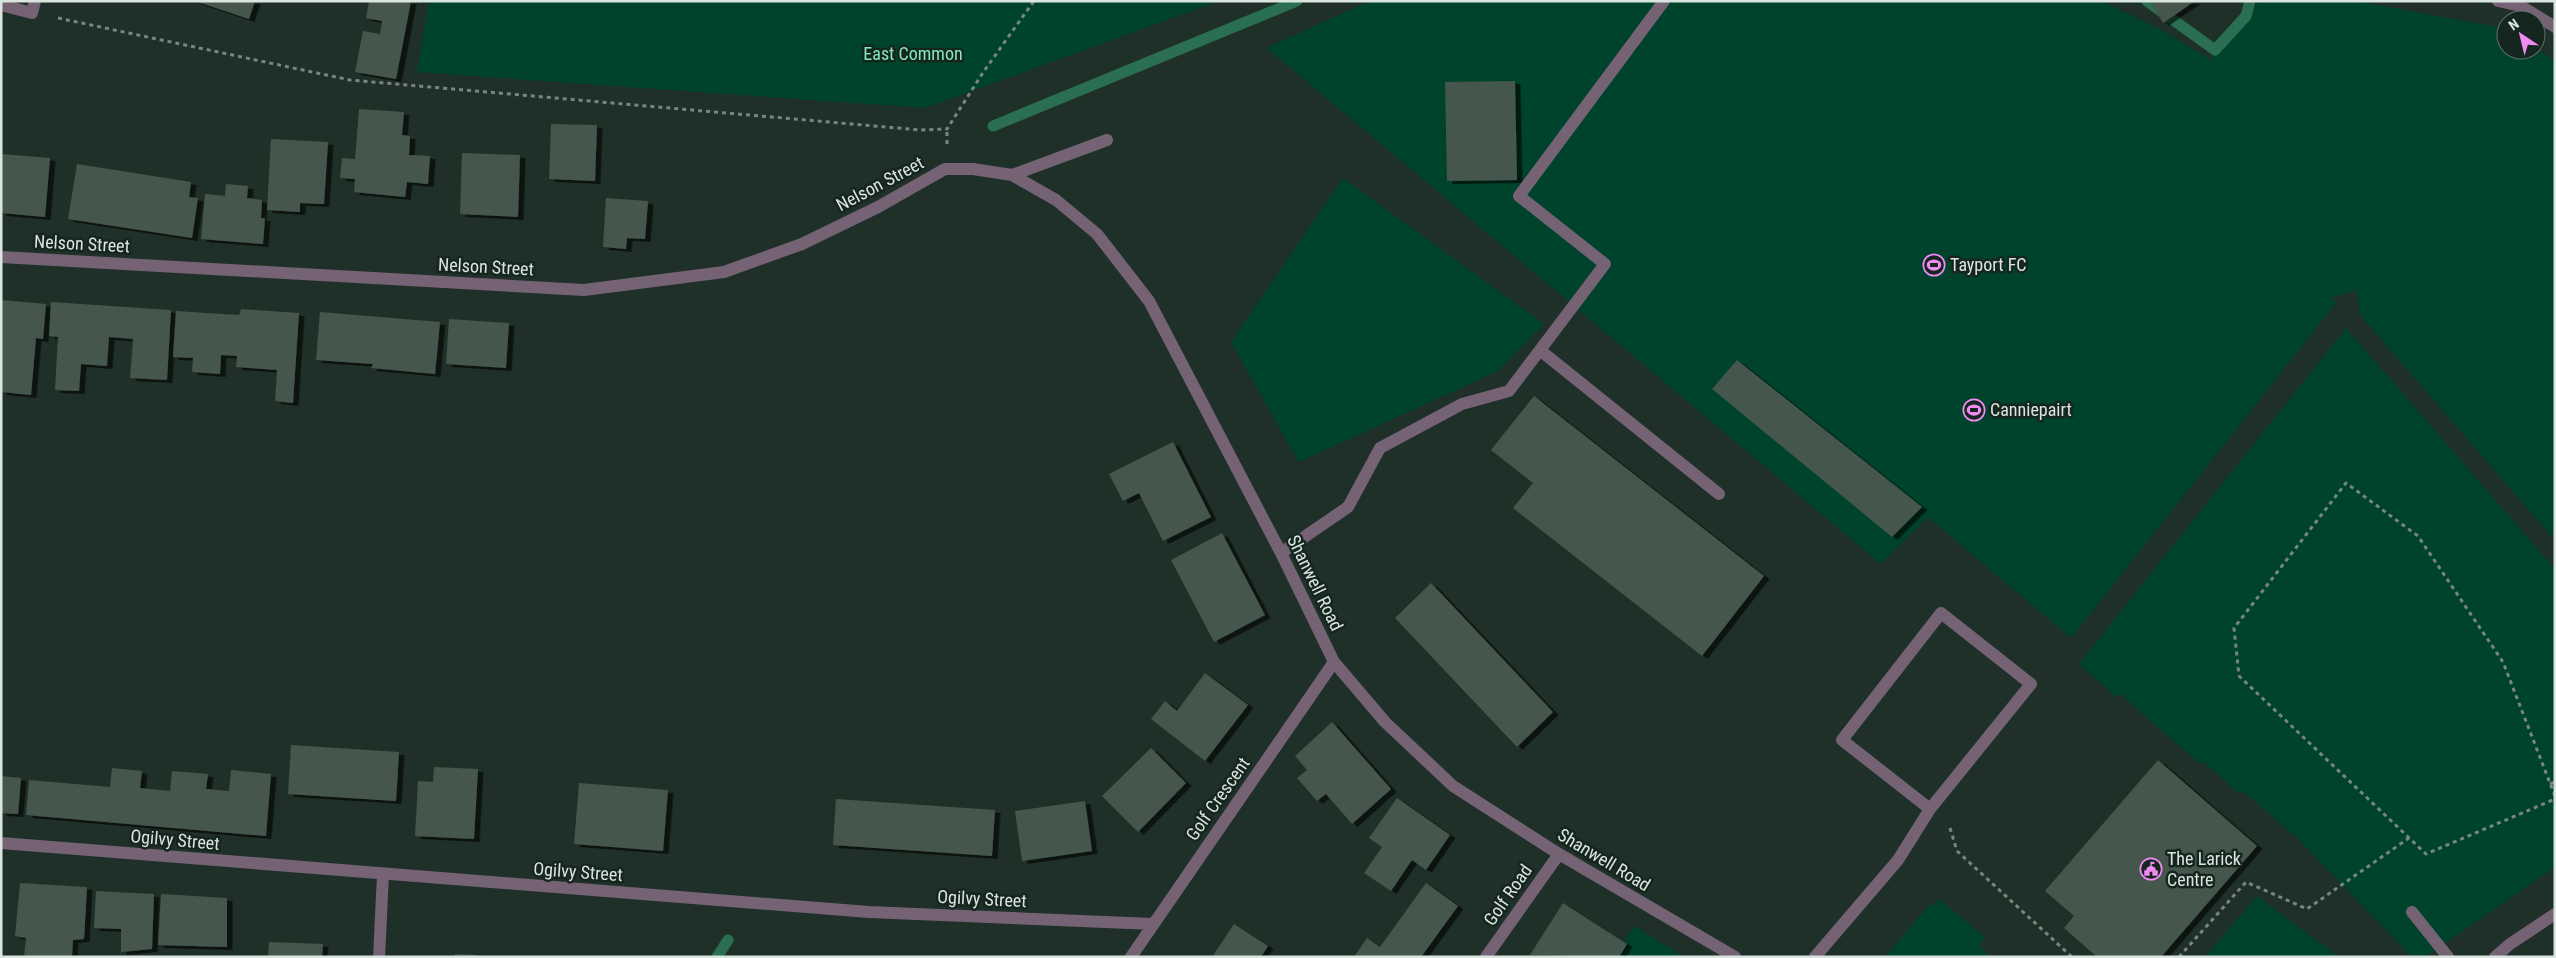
<svg xmlns="http://www.w3.org/2000/svg" width="2556" height="958" viewBox="0 0 2556 958" font-family="'Roboto Condensed',sans-serif">
<style>
.green{fill:#00432d}
.lines{fill:none;stroke-linecap:round;stroke-linejoin:round}
.stream{stroke:#2a6f54;stroke-width:11}
.building{fill:#44564d;filter:url(#shadow)}
.path{stroke:#78867f;stroke-width:3;stroke-dasharray:4 4;stroke-linecap:butt}
.minor{stroke:#756274;stroke-width:12}
.labels{text-anchor:middle;stroke-width:5;stroke-linejoin:round;paint-order:stroke}
.park-label{font-size:18px;fill:#83e7bc;stroke:#15261f}
.street-label{font-size:18px;fill:#dae5e0;stroke:#15261f}
.poi-label{font-size:18px;fill:#dae5e0;stroke:#15261f;text-anchor:start}
</style>
<defs>
<filter id="shadow"><feDropShadow dx="5.5" dy="3" stdDeviation="0" flood-color="#0009"/></filter>
</defs>
<rect width="100%" height="100%" fill="#1f3028"/>
<path class="green" d="M429 1H1219L925 108 417 72Z
M1369 1H2102L2163 31 2211 60 2259 1H2355L2504 28 2506 50 2536 48 2555 61V540L2360 315 2357 290 2331 298 2336 303 2071 638 1928 517 1881 564 1267 48Z
M1343 178 1544 324 1498 371 1299 462 1231 342Z
M2346 328 2555 569V867L2425 957H2412L2297 838 2243 791 2240 794 2203 761 2200 764 2120 694 2116 697 2079 664Z
M2257 896 2339 957H2205Z
M1939 899 1985 937 1979 945 1989 957H1885L1930 904 1934 906Z
M1634 926 1684 957H1615Z"/>
<g class="lines">
<path class="stream" d="M2147 1 2215 50 2246 16 2250 1
M993 126 1297 1
M717 957 728 940"/>
</g>
<path class="building" d="M195 1H255L249 19Z
M369 1H411L396 79 355 72 363 31 380 34 382 21 366 18Z
M2150 1H2195L2163 23Z
M1515 81 1517 180 1447 181 1445 82Z
M359 109 404 112 402 135 410 136 409 155 430 156 428 184 407 182 405 197 354 192 355 179 340 178 342 158 355 159Z
M551 124 597 125 595 181 549 179Z
M271 139 328 142 324 204 300 203V212L267 210Z
M462 153 520 155 518 217 460 214Z
M1 154 50 158 45 217 1 213Z
M77 164 191 182 189 197 198 198 192 238 68 219Z
M226 184 248 186 247 198 262 200 261 218H265L263 244 201 239 205 194 225 196Z
M606 198 648 201 645 239 627 238 626 249 603 247Z
M1 300 46 304 43 339 36 338 31 395 1 392Z
M51 302 171 310 167 380 130 378 133 339 109 337 107 366 81 364 79 391 55 390 58 337 49 336Z
M241 309 299 313 293 403 275 401 277 370 236 367 237 356 221 355 220 374 192 372 193 358 173 357 176 311 239 315Z
M320 312 440 322 435 374 371 368 373 364 316 360Z
M449 319 509 323 506 368 446 364Z
M1737 360 1922 507 1892 537 1712 389Z
M1534 396 1764 576 1702 656 1513 508 1533 483 1491 450Z
M1173 442 1211 517 1163 541 1139 493 1123 501 1109 474Z
M1222 533 1265 615 1214 642 1171 560Z
M1431 583 1553 712 1517 747 1395 618Z
M1205 673 1248 705 1205 761 1151 719 1165 701 1177 711Z
M1332 722 1391 789 1352 824 1326 794 1317 801 1297 778 1307 770 1295 756Z
M291 745 399 752 396 801 288 794Z
M1151 748 1186 783 1138 832 1102 796Z
M2158 760 2257 846 2161 957H2097L2064 928 2074 916 2045 891Z
M434 767 478 769 474 839 415 836 418 781 433 782Z
M112 768 142 771 140 788 170 791 172 771 208 774 206 789 229 791 231 770 271 774 266 836 26 815 29 780 110 787Z
M1 776 21 778 18 814 1 813Z
M579 783 668 790 663 851 574 844Z
M1397 798 1450 835 1426 870 1412 860 1391 891 1364 873 1382 847 1369 838Z
M836 799 995 810 992 856 833 845Z
M1085 801 1092 851 1022 861 1015 811Z
M20 883 87 887 84 939 73 940 72 957H24L26 938 15 936Z
M1426 883 1458 906 1421 957H1354L1367 938 1380 947Z
M96 891 154 894 152 949 121 952V929L94 928Z
M161 894 227 898V947L158 945Z
M1563 903 1627 944 1619 957 1530 955Z
M1234 924 1268 946 1261 957H1212Z
M269 942 323 944 322 957H268Z
M455 954 477 955V957H455Z"/>
<g class="lines">
<path class="path" d="M58 18 350 80 920 130 947 129 984 71 1034 1
M947 144V129
M2550 784 2555 782
M2555 796 2503 662 2418 536 2346 483 2234 628 2239 676 2426 854 2555 799
M1950 828 1957 851 2072 957
M2179 957 2246 882 2307 909 2409 838"/>
<path class="minor" d="M2498 1 2521 6 2555 27
M1 5 32 13 35 1
M1012 175 1107 140
M1 257 584 290 724 272 802 244 878 207 945 169H973L1012 175 1056 200 1097 234 1149 301 1281 553 1334 662 1385 722 1453 786 1559 854 1735 957
M1541 351 1719 494
M1281 553 1348 507 1380 448 1462 404 1509 391 1605 264 1519 196 1664 1
M1 843 869 912 1153 924
M2412 912 2448 957
M379 957 383 875
M1131 957 1334 662
M1486 957 1559 854
M1815 957 1898 860 1930 809 2031 684 1941 613 1842 740 1930 809
M2495 957 2510 944 2555 914"/>
</g>
<defs>
<g id="stadium-ring" transform="scale(1.125)"><circle r="9.5" fill="#15261f" stroke="#f28af3" stroke-width="1.5"/><path d="M0-5a6.5 5 0 1 0 0 10a6.5 5 0 1 0 0-10ZM-3.5-1.8h7v3.6h-7Z" fill="#f28af3"/></g>
<g id="civic-ring" transform="scale(1.125)"><circle r="9.5" fill="#15261f" stroke="#f28af3" stroke-width="1.5"/><path d="M-.6-6.5H3V-4.5H.6V-3L4-1V1h2V6H-6V1h2V-1L-.6-3ZM-1.2 2.5V6h2.4V2.5Z" fill="#f28af3"/></g>
</defs>
<g fill-rule="evenodd">
<use href="#stadium-ring" x="1934" y="265"/>
<use href="#stadium-ring" x="1974" y="410"/>
<use href="#civic-ring" x="2151" y="869"/>
</g>
<g class="labels">
<g class="park-label">
<text x="913" y="60">East Common</text>
</g>
<g class="street-label">
<text transform="translate(880 184) rotate(-28)" y="6">Nelson Street</text>
<text transform="translate(82 244) rotate(3)" y="6">Nelson Street</text>
<text transform="translate(486 267) rotate(3)" y="6">Nelson Street</text>
<text transform="translate(1315 583) rotate(64)" y="6">Shanwell Road</text>
<text transform="translate(1218 799) rotate(-55)" y="6">Golf Crescent</text>
<text transform="translate(175 840) rotate(5)" y="6">Ogilvy Street</text>
<text transform="translate(1604 860) rotate(31)" y="6">Shanwell Road</text>
<text transform="translate(578 872) rotate(4)" y="6">Ogilvy Street</text>
<text transform="translate(1508 895) rotate(-55)" y="6">Golf Road</text>
<text transform="translate(982 899) rotate(3)" y="6">Ogilvy Street</text>
</g>
<g class="poi-label">
<text x="1950" y="271">Tayport FC</text>
<text x="1990" y="416">Canniepairt</text>
<text x="2167" y="865">The Larick<tspan x="2167" dy="21">Centre</tspan></text>
</g>
</g>
<rect width="2556" height="958" fill="none" stroke="#dae5e0" stroke-width="5"/>
<g transform="translate(2521 35) rotate(325)"><circle r="24" fill="#15261f" stroke="#64726c"/>
<path d="M0-4L9 19L0 12L-9 19Z" fill="#f28af3"/>
<text y="-8" font-size="14" font-weight="bold" text-anchor="middle" fill="#dae5e0">N</text>
</g>
</svg>
